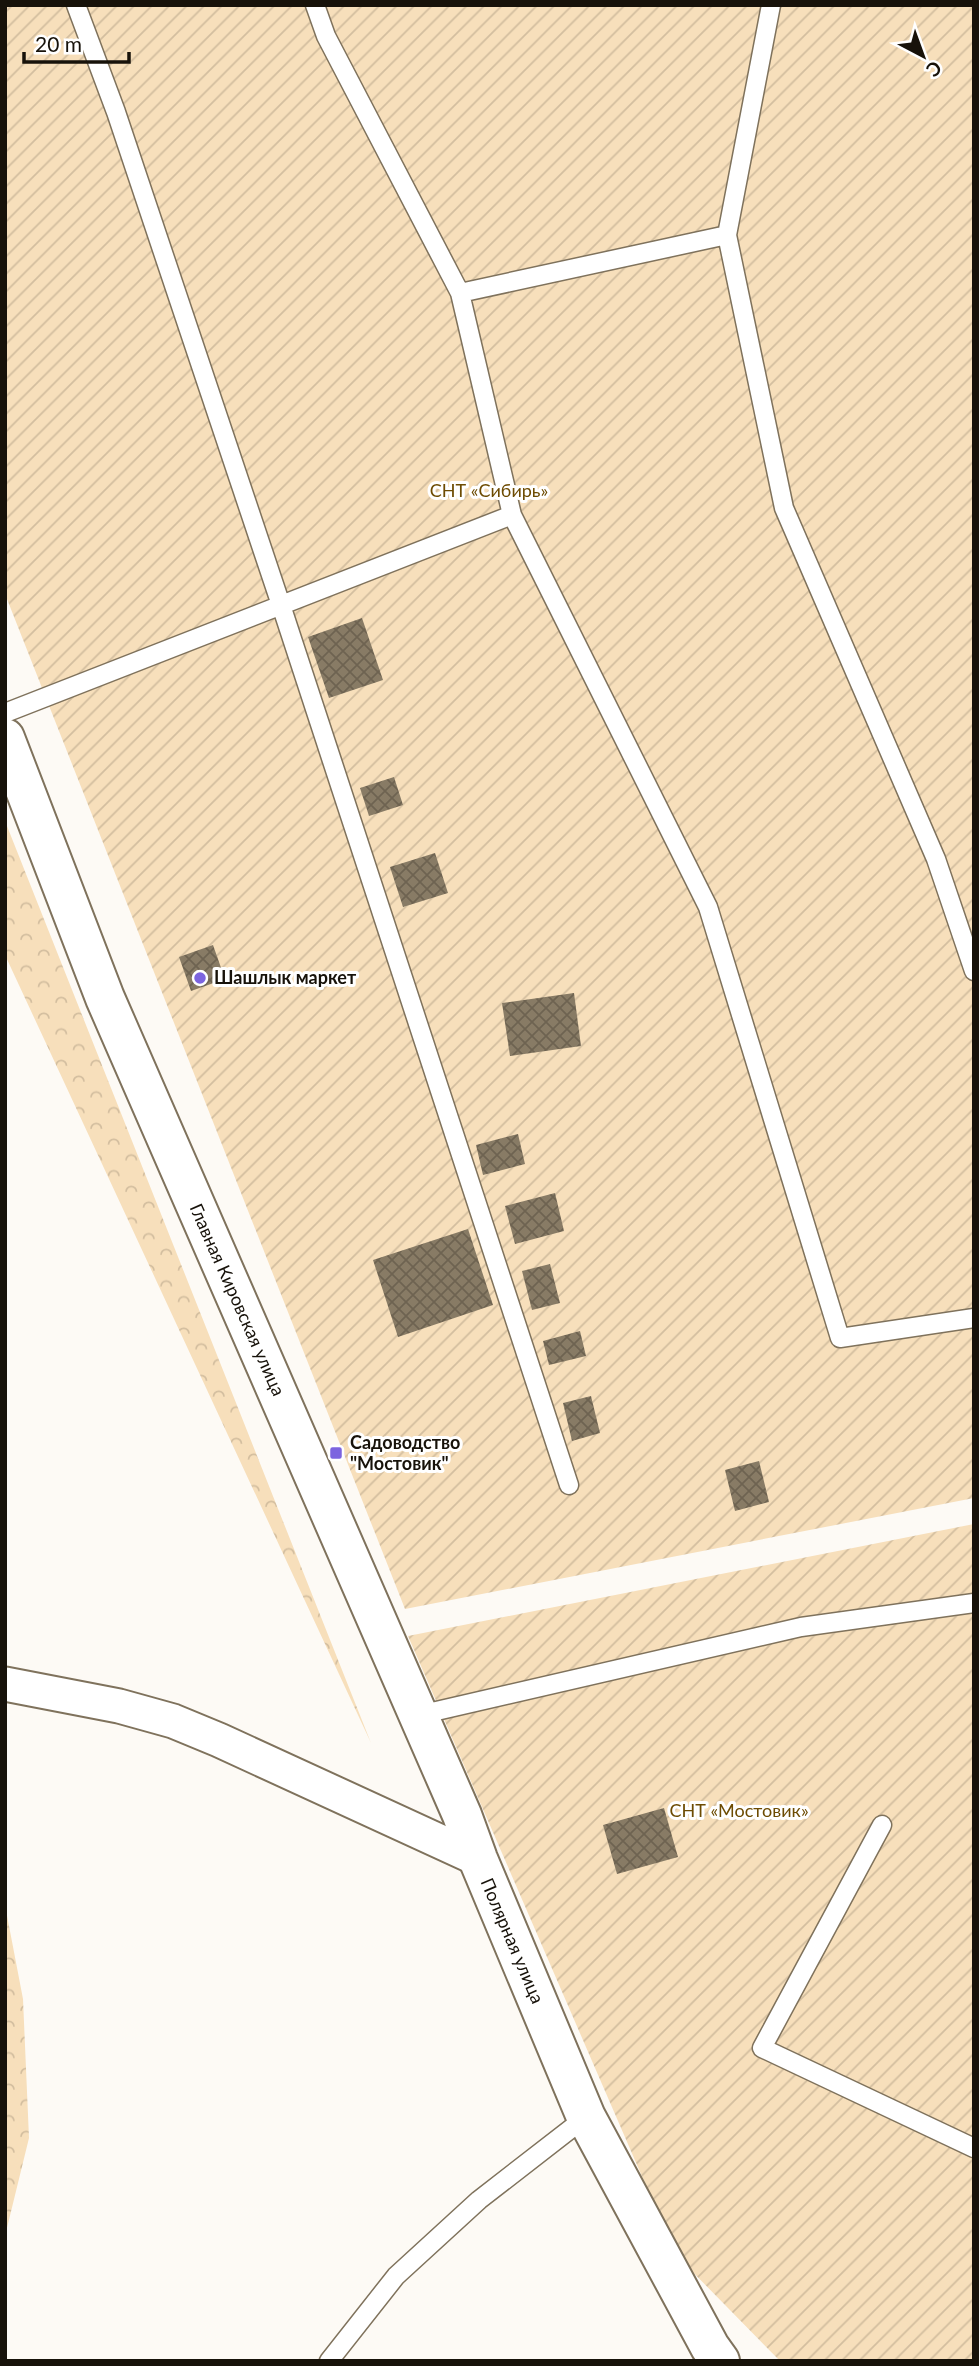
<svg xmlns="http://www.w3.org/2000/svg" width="979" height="2366" viewBox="0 0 979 2366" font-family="Lato,sans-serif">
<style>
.forest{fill:url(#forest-crowns)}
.garden{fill:url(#garden-furrows)}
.building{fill:url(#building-cross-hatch)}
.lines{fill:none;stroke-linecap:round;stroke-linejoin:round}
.service-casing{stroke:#7f725c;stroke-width:21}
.minor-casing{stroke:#7f725c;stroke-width:37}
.secondary-casing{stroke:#7f725c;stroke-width:42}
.service{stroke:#fff;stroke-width:18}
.minor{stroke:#fff;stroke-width:33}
.secondary{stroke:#fff;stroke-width:38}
.poi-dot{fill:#7c64df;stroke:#fff;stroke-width:2.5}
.labels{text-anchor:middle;stroke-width:6;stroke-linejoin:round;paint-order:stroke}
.park-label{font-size:18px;fill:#6d4b02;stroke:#fff}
.poi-label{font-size:18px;font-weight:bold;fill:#17120a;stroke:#fff;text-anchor:start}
.street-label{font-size:18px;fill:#17120a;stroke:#fff}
</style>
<defs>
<pattern id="forest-crowns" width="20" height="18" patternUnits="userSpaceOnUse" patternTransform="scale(1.75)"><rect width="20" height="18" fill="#f7dfbb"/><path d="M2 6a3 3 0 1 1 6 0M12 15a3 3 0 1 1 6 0" fill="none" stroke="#d3be9f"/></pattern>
<pattern id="garden-furrows" width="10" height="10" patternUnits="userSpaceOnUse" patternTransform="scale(1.75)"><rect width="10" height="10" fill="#f7dfbb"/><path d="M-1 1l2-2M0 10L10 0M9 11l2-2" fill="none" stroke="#d3be9f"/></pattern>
<pattern id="building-cross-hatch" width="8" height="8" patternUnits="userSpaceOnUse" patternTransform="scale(1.75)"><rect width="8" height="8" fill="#887b65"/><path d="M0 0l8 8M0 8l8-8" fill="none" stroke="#6e6351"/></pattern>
</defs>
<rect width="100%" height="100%" fill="#fdfaf5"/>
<path class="forest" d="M5 821 371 1743 5 955Z
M5 1905 23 1999 29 2138 5 2236Z"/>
<path class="garden" d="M5 5H974V1498L405 1609 5 594Z
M974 1524V2361H780L676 2255 408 1636Z"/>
<path class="building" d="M362 618 383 680 329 698 308 637Z
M394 777 403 805 369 816 360 788Z
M435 853 448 893 403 907 390 867Z
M213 945 225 979 191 991 179 957Z
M574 993 581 1046 510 1056 502 1003Z
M518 1134 525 1164 483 1175 476 1145Z
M555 1193 564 1231 515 1244 505 1206Z
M468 1229 493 1305 398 1337 373 1260Z
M550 1264 560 1303 532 1310 522 1271Z
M580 1331 586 1356 549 1365 543 1341Z
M591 1396 600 1433 572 1441 563 1403Z
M759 1461 769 1502 735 1511 725 1470Z
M664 1808 678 1857 617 1874 603 1825Z"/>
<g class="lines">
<g class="service-casing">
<path id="service" d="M76 5 116 112 281 605 569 1485
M315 5 326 36 460 293 512 515 708 907 840 1338 974 1318
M771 5 727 235 784 508 936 859 974 971
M460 293 727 235
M5 713 512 515
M419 1715 801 1627 974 1603
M882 1825 762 2048 974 2148
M329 2361 396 2276 479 2200 586 2117"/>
</g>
<g class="minor-casing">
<path id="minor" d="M5 1684 119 1706 173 1721 219 1740 478 1859"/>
</g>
<g class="secondary-casing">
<path id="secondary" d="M5 738 105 998 462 1815 478 1859 586 2117 710 2347 720 2361"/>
</g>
<use href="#service" class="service"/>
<use href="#minor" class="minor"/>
<use href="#secondary" class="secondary"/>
</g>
<g class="poi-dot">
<circle cx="200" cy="978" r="7"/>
<rect x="329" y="1446" width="14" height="14" rx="3.5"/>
</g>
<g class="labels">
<g class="park-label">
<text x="489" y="497">СНТ «Сибирь»</text>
<text x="739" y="1817">СНТ «Мостовик»</text>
</g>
<g class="poi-label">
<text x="214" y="984">Шашлык маркет</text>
<text x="350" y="1449">Садоводство<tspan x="350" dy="21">"Мостовик"</tspan></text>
</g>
<g class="street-label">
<text transform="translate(237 1300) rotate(66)" y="6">Главная Кировская улица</text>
<text transform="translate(512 1941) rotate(67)" y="6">Полярная улица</text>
</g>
</g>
<rect width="979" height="2366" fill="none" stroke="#17120a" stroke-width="14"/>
<g transform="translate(923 56) rotate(139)" stroke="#ffffff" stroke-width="5" paint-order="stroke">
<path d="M0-5L12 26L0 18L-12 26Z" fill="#17120a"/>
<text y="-10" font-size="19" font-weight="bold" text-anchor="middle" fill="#17120a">С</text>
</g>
<path d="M24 52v10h105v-10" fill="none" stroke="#17120a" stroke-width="3.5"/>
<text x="35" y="52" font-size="21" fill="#17120a" stroke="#ffffff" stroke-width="5" paint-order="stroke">20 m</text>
</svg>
